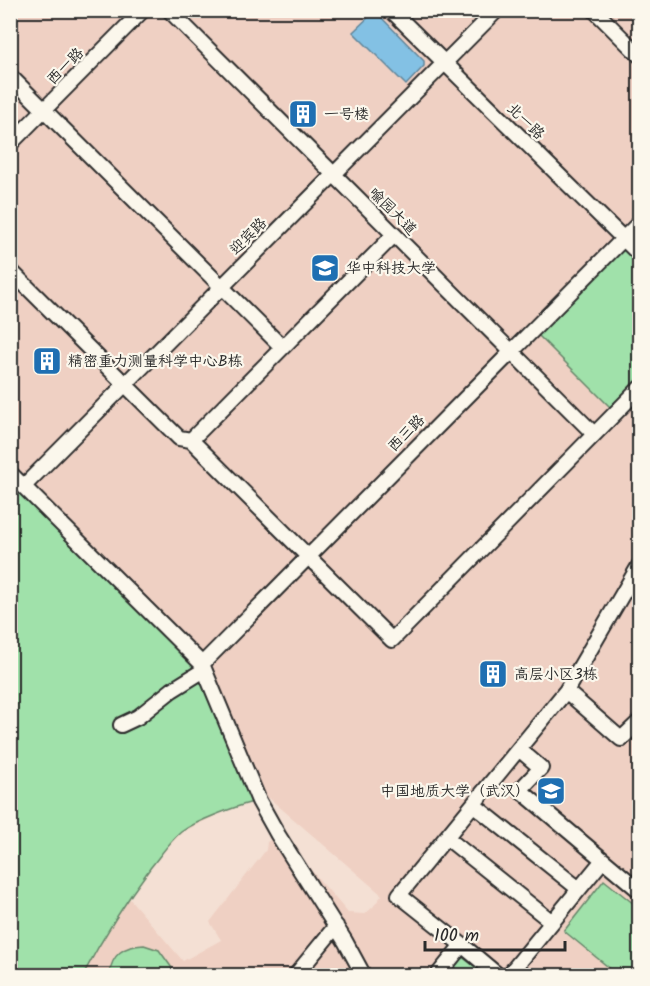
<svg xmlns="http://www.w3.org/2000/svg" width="650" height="986" viewBox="0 0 650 986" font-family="Kalam,'LXGW WenKai TC',sans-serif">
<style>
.built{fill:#efd0c3;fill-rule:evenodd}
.green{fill:#a0e1aa;stroke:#66866a;stroke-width:1.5}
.water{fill:#83c1e4;stroke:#60859a;stroke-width:1.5}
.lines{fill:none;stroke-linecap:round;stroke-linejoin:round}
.minor-casing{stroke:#2b2b2b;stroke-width:18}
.minor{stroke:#fbf7ec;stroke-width:14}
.labels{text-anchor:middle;stroke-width:4.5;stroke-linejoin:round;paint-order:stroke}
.street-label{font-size:15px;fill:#2b2b2b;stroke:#fbf7ec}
.poi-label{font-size:15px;fill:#2b2b2b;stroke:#fbf7ec;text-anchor:start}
</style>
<rect width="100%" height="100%" fill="#f4e0d4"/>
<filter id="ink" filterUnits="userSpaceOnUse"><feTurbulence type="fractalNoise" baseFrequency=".0167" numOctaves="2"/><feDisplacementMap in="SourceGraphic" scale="12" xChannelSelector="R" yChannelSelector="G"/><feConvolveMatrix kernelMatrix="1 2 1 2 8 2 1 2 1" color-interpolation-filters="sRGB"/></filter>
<g filter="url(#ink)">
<path class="built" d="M10 11H639V975H83L103 936 122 907 11 975ZM269 798 382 895 373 907 365 914 348 913 306 864 285 832 267 842 266 850 210 922 221 940 183 961 129 898 163 852 182 832 231 808Z"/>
<path class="green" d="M624 249 639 265V377L610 407 538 335Z
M10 482 199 670 253 802C234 807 196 821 181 832 170 841 160 856 151 867 125 902 103 937 83 975H11Z
M604 880 639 908V966L632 975H618L564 931Z
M144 945 159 950 177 975H109C112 954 123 946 144 945Z
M462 957 486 975H447Z"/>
<path class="water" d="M375 11 424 61V66L406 85 353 32Z"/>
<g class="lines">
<g class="minor-casing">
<path id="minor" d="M169 10 594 434
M391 10 640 255
M594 10 640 56
M10 76 282 347
M10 144 143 10
M10 270 179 438 191 440 392 640 640 388
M191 440 394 235
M10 473 202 664
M24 486 497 10
M566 691 621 739 640 721
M121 725 138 717 172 690 204 670
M520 750 541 768 520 790 640 891
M474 805 579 889
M447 838 552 922
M462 945 499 976
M295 976 336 926
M364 976 345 941 278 835 259 801 202 664 640 222
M437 976 462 945 399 895 566 691 640 564
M508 976 603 860"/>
</g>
<use href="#minor" class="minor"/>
</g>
</g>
<defs>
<g id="building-square" transform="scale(1.5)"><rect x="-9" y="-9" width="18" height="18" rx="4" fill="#1f6fb2" stroke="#fbf7ec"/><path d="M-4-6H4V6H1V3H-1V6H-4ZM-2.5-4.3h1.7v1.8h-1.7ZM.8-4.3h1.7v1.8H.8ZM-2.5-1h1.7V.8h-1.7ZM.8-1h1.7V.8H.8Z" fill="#fff"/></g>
<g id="university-square" transform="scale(1.5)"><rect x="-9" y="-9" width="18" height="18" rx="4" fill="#1f6fb2" stroke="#fbf7ec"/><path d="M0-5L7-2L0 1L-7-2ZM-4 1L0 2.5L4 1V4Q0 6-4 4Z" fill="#fff"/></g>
</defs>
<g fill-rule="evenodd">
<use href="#building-square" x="303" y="114"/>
<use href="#university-square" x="325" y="268"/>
<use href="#building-square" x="47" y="361"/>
<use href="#building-square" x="493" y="674"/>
<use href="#university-square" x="551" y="791"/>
</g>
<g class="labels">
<g class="street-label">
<text transform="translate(65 66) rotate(-45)" y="5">西一路</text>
<text transform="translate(526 121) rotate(44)" y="5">北一路</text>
<text transform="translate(393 211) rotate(45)" y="5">喻园大道</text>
<text transform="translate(248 236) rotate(-45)" y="5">迎宾路</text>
<text transform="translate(406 433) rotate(-45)" y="5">西三路</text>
</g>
<g class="poi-label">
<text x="324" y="119">一号楼</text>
<text x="346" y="273">华中科技大学</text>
<text x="68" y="366">精密重力测量科学中心B栋</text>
<text x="514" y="679">高层小区3栋</text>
<text x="530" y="796" text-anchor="end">中国地质大学（武汉）</text>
</g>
</g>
<rect width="650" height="986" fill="none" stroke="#fbf7ec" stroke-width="36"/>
<rect x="18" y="18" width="614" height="950" fill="none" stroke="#2b2b2b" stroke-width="2" filter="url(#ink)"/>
<path d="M425 941v9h140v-9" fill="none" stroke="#2b2b2b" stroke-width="3"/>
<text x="434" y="941" font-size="18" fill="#2b2b2b" stroke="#fbf7ec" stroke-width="4.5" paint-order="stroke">100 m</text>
</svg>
